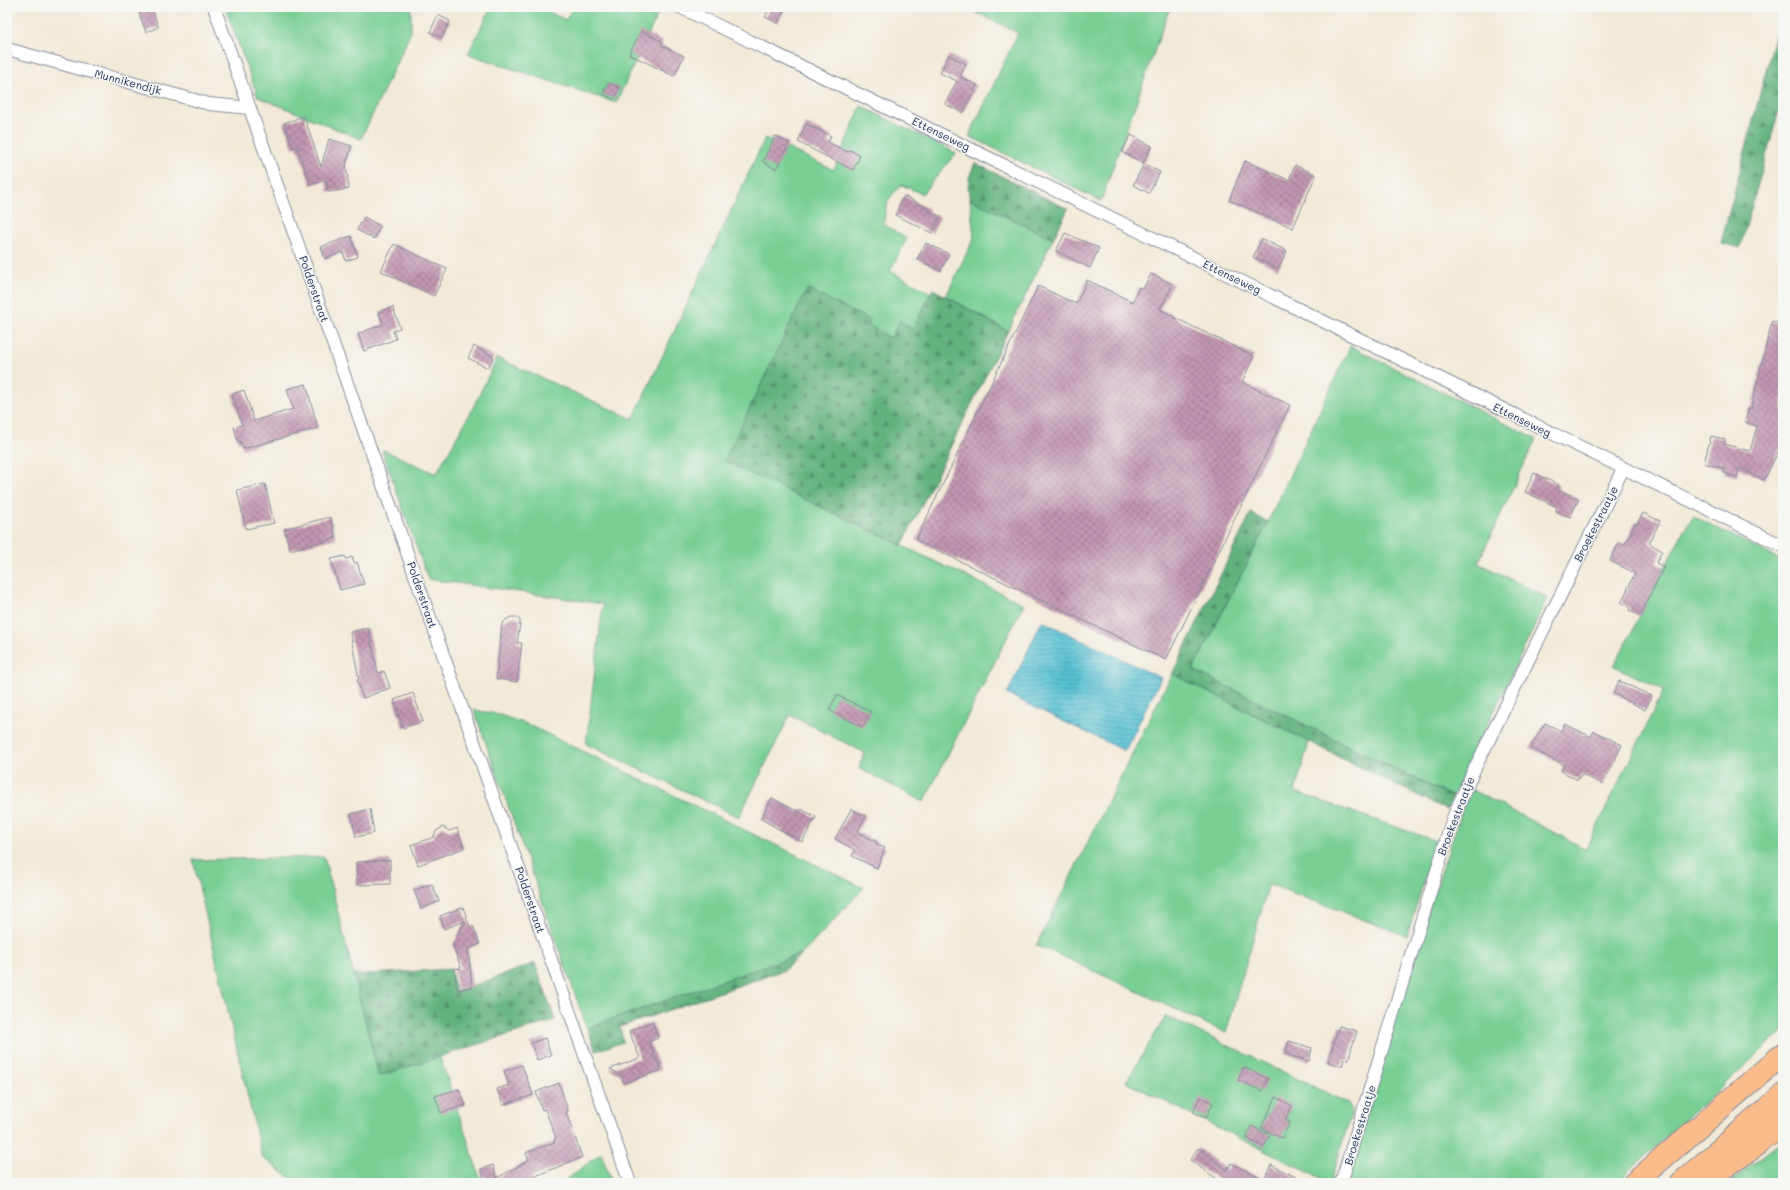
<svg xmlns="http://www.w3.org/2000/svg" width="1790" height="1190" viewBox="0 0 1790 1190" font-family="Mali,sans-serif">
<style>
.green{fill:#78cf94;stroke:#4a7f79}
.forest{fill:url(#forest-firs);stroke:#3e706e}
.water{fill:url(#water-rules);stroke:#387898}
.building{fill:url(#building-cross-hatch)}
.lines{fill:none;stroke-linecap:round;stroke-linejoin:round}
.street-casing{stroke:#868c9b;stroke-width:14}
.highway-casing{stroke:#868c9b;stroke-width:24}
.street{stroke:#fff;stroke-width:12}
.highway{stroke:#fabc8b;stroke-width:22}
.labels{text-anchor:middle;stroke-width:3;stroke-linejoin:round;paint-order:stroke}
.street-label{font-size:11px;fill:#1b2f5e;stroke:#f6f6f2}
</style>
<defs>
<pattern id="forest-firs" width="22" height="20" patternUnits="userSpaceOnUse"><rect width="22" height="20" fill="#62b27e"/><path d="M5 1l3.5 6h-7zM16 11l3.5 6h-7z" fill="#50916a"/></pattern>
<pattern id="water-rules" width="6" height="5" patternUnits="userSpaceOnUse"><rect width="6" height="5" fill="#56c1d2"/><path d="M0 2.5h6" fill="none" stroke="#469dae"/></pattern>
<pattern id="building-cross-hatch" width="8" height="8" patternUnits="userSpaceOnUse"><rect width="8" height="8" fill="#c297b1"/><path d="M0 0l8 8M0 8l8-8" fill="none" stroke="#9d7c93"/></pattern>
</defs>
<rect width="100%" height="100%" fill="#f6f6f2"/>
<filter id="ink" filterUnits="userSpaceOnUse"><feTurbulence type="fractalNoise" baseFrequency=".025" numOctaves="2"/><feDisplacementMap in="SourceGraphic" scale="8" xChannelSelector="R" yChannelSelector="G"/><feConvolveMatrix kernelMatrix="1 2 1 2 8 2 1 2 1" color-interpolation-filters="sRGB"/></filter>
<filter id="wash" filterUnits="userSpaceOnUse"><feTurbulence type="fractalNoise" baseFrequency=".012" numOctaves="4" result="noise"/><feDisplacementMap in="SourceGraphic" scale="16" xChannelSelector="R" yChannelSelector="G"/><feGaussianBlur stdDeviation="0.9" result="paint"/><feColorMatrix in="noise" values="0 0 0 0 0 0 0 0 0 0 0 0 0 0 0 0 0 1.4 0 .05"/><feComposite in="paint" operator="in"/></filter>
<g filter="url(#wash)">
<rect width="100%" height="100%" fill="#f2ead8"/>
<path class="green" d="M225 7H407L411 9V32L361 139 258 97Z
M491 7H539L566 20 573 7H661L616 103 468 54Z
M965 7H1170L1101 201 969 136 1018 33Z
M861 106 956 153 922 194 902 185C887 197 885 207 884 225L907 238 890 271 931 293 913 329 891 338 867 325 870 320 725 461 1024 604 924 802 859 768 865 753 790 715 739 817 586 744 603 604 428 579 382 451 384 450 436 474 471 412 497 358 633 419 765 138 834 170Z
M970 199 1053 239 1008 331 946 296 974 238Z
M1350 346 1536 439 1478 563 1548 598 1453 797 1193 670 1268 522Z
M1693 516 1783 561V1031L1616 1183H1346L1426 918 1463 807 1472 790 1586 849 1664 690 1614 666 1683 532Z
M1172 674 1309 742 1295 792 1436 841 1407 936 1269 884 1226 1033 1049 950 1036 946Z
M474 710 497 714 527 724 864 888 803 953 587 1028Z
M324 857 379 1076 440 1057 480 1178 470 1183H297L262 1157 193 860Z
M1166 1016 1348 1103 1352 1111 1330 1183 1126 1082Z
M1783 1140V1183H1728Z
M601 1153 612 1183H562Z"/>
<path class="forest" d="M1781 13 1783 14V96L1740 248 1721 243Z
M975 163 1068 209 1053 239 970 199C966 184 969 176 975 163Z
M807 289 870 320 868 325 890 338 900 321 913 329 933 289 1008 331 902 545 724 461Z
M1251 513 1268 522 1193 670 1453 797 1447 810 1172 674Z
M803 953 784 970 620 1027 623 1042 596 1051 587 1028Z
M535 963 555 1020 379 1076 354 975 451 969 456 992Z"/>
<path class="water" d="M1042 621 1161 678 1125 751 1007 694Z"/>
<g id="blocks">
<path class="building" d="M137 7H152L158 27 146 32Z
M770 7H786L778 23 765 17Z
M438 15 450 21 442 38 430 32Z
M641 31 663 42 661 45 684 56 674 76 629 54Z
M949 55 966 64 960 77 977 85 963 113 945 104 957 81 940 73Z
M608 83 620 88 614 99 603 94Z
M304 116 321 167 329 139 352 146 346 164 349 189 328 192 326 180 311 185 297 147 293 148 284 123Z
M806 124 831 136 828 142 847 152 850 150 860 156 853 170 798 142Z
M1131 135 1152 146 1143 163 1122 152Z
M775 136 789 143 776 169 763 162Z
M1245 161 1289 180 1295 165 1316 175 1293 228 1229 200Z
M1144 164 1160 172 1149 193 1133 185Z
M904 196 929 209 928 211 940 217 932 233 895 215Z
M364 217 380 226 374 239 357 230Z
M1065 233 1099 248 1090 268 1056 251Z
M351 236 358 257 346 261 343 252 325 259 321 247Z
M1262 239 1287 251 1278 269 1253 257Z
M926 243 949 254 941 271 917 259Z
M394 244 447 269 434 296 381 271Z
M1151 274 1173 284 1160 309 1174 316 1173 317 1254 356 1242 382 1290 405 1166 660 916 540 1038 286 1076 304 1087 280 1133 302 1139 287 1143 289Z
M393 307 400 328 393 331 396 339 364 351 358 334 383 324 379 312Z
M1772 321 1783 324V451L1779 450 1764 480 1739 468 1737 477 1724 473 1725 469 1704 463 1711 436 1725 439 1724 444 1750 451 1757 426 1745 422 1749 408 1751 409Z
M474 346 494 357 488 368 468 358Z
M306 384 318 428 243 449 240 441 238 442 234 427 242 425 232 394 244 390 254 421 293 409 287 389Z
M1534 473 1559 485 1557 489 1579 499 1570 517 1556 511 1557 507 1525 492Z
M265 484 274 523 246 529 237 490Z
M1643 513 1660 521 1649 543 1662 551 1656 563 1664 567 1640 616 1629 610 1630 607 1621 603 1635 573 1610 561 1619 542 1625 544 1635 523 1637 524Z
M330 517 336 538 290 550 284 529Z
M345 556 346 559 352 557 354 563 357 562 364 584 340 590 331 559Z
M511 617H516L520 620V624L517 643H522L517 682 496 679 502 624 507 619Z
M368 628 378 673 384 671 390 688 363 698 357 680 359 679 350 632Z
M1619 681 1652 696 1645 710 1613 693Z
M413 693 423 721 403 728 394 700Z
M837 695 871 712 863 727 829 710Z
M1545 723 1561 731 1565 724 1591 737 1594 731 1622 745 1603 784 1581 774 1578 780 1561 771 1564 765 1530 748Z
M772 798 799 812 801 809 816 817 802 842 761 819Z
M370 809 374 833 356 837 351 814Z
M851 809 866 816 857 832 877 842 876 844 885 848 877 868 852 856 855 850 835 839Z
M443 827 449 831 457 828 464 848 418 865 411 845 434 837 436 831Z
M390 860V884L357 885 356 862Z
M432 884 439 901 421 909 414 890Z
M463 907 470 927 473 926 480 944 468 949 472 987 457 990 454 969 461 968 453 945 465 921 444 929 440 916Z
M652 1022 658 1038 649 1042 661 1070 624 1083 621 1075 610 1069 640 1058 629 1031Z
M1339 1026 1357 1031 1348 1060 1344 1059 1342 1066 1328 1062Z
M545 1038 551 1055 537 1060 531 1043Z
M1289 1041 1312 1048 1309 1061 1285 1054Z
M522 1065 533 1095 503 1105 497 1089 509 1085 504 1071Z
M1244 1067 1268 1079 1262 1091 1238 1080Z
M559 1083 568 1111 566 1112 582 1157 531 1178 534 1183H485L481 1169 493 1165 497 1178 529 1160 526 1153 555 1142 554 1139 556 1138 545 1109 542 1110 536 1092Z
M459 1089 466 1105 441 1113 435 1096Z
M1200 1097 1213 1103 1206 1118 1193 1112Z
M1276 1097 1292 1106 1285 1120 1290 1122 1282 1138 1261 1128Z
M1251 1126 1270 1135 1264 1147 1246 1138Z
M1198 1148 1227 1170 1231 1163 1264 1180 1271 1165 1308 1183H1218L1220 1181 1190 1160Z"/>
</g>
</g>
<g filter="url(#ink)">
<use href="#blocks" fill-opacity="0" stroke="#868c9b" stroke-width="1"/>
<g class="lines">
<g class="street-casing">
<path id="street" d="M214 7 630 1183
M680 7 1783 546
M7 49 209 104 250 108
M1341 1183 1453 818 1472 774 1623 469"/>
</g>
<g class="highway-casing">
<path id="highway" d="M1634 1183 1783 1054
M1681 1183 1783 1095
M1701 1183 1747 1152 1783 1124"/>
</g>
<use href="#street" class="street"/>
<use href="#highway" class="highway"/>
</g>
</g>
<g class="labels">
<g class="street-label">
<text transform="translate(128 82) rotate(15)" y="4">Munnikendijk</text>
<text transform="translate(941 134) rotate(26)" y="4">Ettenseweg</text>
<text transform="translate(1232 277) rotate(26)" y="4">Ettenseweg</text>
<text transform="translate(314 289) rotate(71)" y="4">Polderstraat</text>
<text transform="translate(1522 420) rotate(26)" y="4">Ettenseweg</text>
<text transform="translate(1596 524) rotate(-63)" y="4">Broekestraatje</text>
<text transform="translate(422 595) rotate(71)" y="4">Polderstraat</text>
<text transform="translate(1456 816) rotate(-69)" y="4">Broekestraatje</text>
<text transform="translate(530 900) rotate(71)" y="4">Polderstraat</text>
<text transform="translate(1360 1125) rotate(-73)" y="4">Broekestraatje</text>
</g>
</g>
<rect width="1790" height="1190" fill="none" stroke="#f6f6f2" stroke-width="24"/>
</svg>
